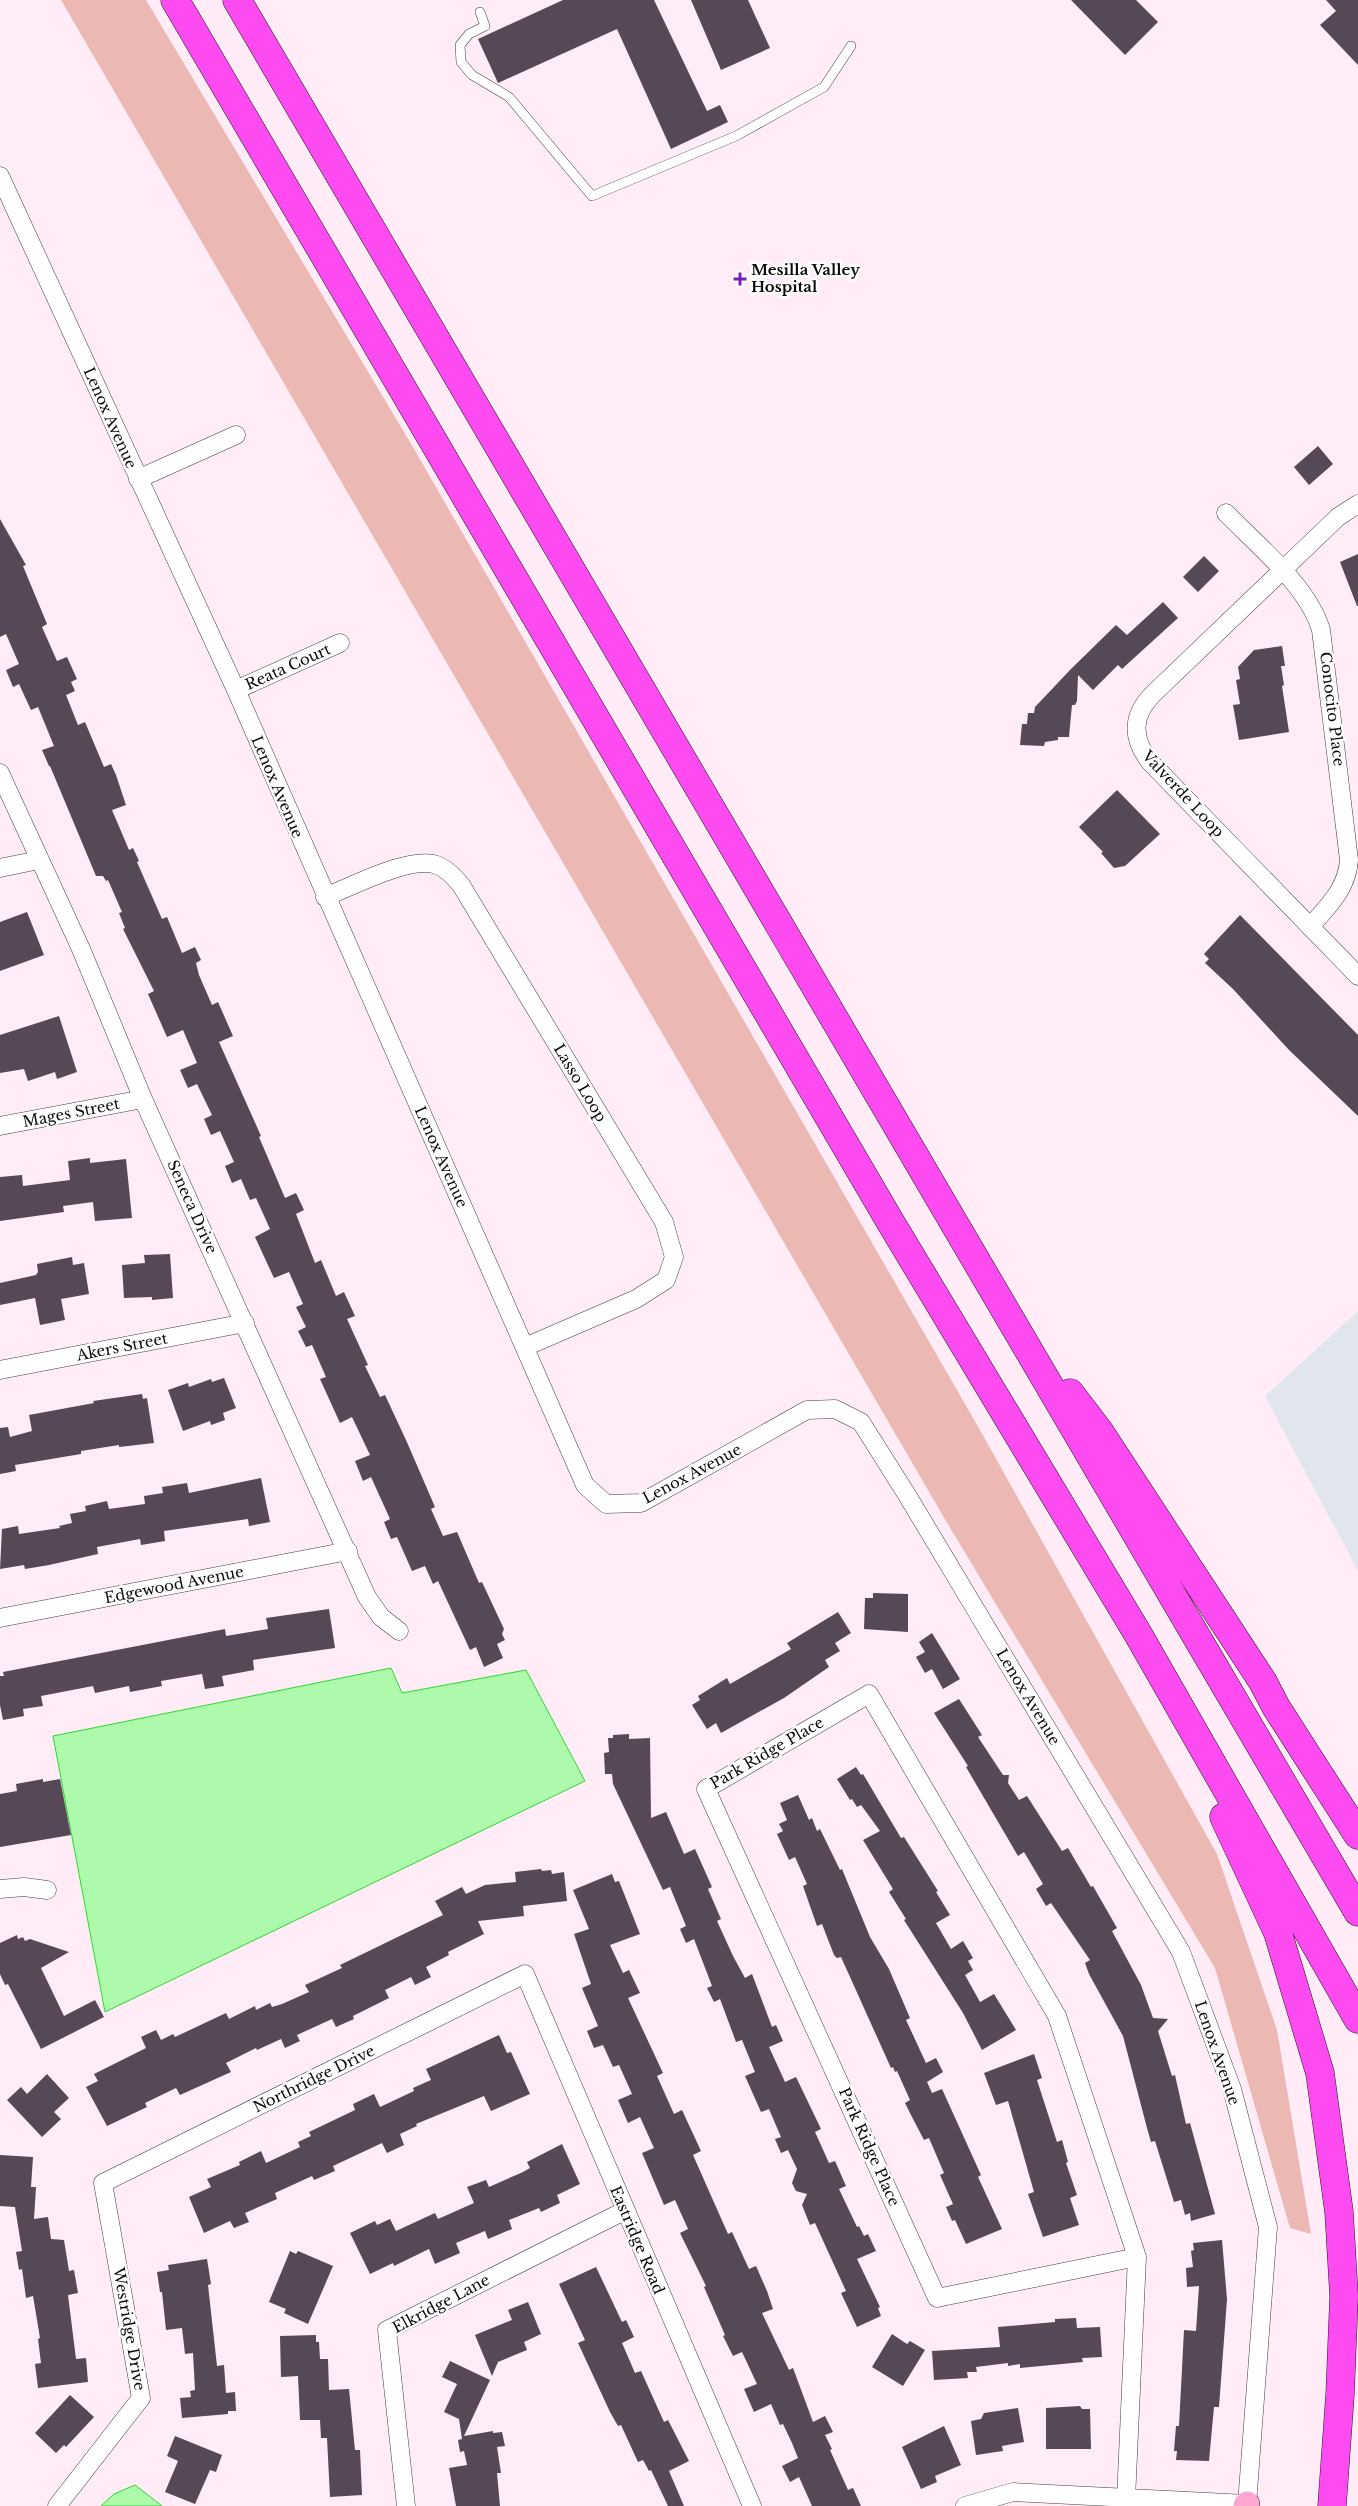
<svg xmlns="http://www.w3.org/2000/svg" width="1358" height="2506" viewBox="0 0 1358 2506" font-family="'Libre Baskerville',serif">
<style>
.industrial{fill:#e0e6ec}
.green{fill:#ecb8b3}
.water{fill:#aefaad;stroke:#2fd631}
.building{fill:#564856}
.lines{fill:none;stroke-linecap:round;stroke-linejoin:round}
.lane-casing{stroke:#3f3f3f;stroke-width:10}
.street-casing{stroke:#3f3f3f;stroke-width:19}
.secondary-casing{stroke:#2e2e2e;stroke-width:26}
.highway-casing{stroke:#1d1d1d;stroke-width:29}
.lane{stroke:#fff;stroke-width:9}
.street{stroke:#fff;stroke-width:18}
.secondary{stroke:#ffa7d3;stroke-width:25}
.highway{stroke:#fd4bf1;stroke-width:28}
.poi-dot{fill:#7b1cc5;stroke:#fff;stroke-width:2}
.labels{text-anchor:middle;stroke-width:5;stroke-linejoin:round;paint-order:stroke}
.poi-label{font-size:15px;font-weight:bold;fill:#0c0c0c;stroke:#fff;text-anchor:start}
.street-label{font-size:15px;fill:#0c0c0c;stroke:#fff}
</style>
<rect width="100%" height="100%" fill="#ffecf7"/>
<path class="industrial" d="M1358 1311V1571L1265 1396Z"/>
<path class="green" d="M61 0H146L410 442 976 1423 1217 1854 1277 2030 1311 2234 1290 2228 1215 1968 946 1521Z"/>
<path class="water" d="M391 1668 402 1693 526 1670 585 1781 105 2012 53 1736Z
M135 2485 162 2506H101L114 2494Z"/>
<path class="building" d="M563 0H654L707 111 720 105 728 122 671 149 617 29 498 83 478 39Z
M691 0H748L770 48 721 70Z
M1071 0H1136L1158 22 1125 55Z
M1326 0H1358V65L1320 25 1336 11Z
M1318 446 1333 464 1309 485 1294 467Z
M0 519 26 565 23 566 47 624 42 627 57 661 67 657 77 679 71 682 75 691 66 695 78 725 85 722 104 767 111 764 116 775 126 805 112 810 129 850 133 848 139 861 137 862 162 919 167 917 182 953 195 947 201 960 196 963 199 975 212 1005 218 1002 233 1036 219 1042 261 1136 259 1137 285 1198 296 1193 304 1210 296 1214 315 1263 321 1260 336 1296 344 1292 355 1316 347 1319 368 1365 365 1366 380 1397 385 1395 406 1440 435 1507 431 1509 443 1536 457 1532 479 1583 482 1582 504 1629 502 1634 505 1640 497 1644 503 1658 484 1667 476 1647 470 1650 438 1581 433 1584 425 1566 412 1571 397 1537 391 1539 384 1522 390 1519 371 1477 363 1481 355 1461 370 1455 352 1417 340 1423 320 1379 326 1377 312 1345 306 1347 298 1331 306 1327 296 1307 303 1304 289 1272 274 1278 255 1237 270 1229 256 1198 250 1200 241 1179 232 1183 225 1166 234 1162 220 1131 211 1135 204 1119 212 1115 197 1084 188 1088 180 1070 197 1063 183 1030 167 1037 148 994 154 991 123 929 125 928 119 913 122 912 108 880 106 881 103 876H96L50 766H49L42 750 54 746 38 707 31 710 19 684 13 687 6 670 19 664 6 634 0 637Z
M1358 554V606H1357L1340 562Z
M1204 556 1219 571 1198 592 1183 577Z
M1163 602 1178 618 1134 658 1122 669 1118 665 1093 690 1078 675 1077 701 1075 705H1072L1071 715 1069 737H1058V740L1045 742 1044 746 1020 745 1022 724H1027L1028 713H1034L1035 707 1071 669 1116 625 1127 635Z
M1282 646 1285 666H1281L1284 685 1282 686 1289 732 1239 740 1233 705 1240 704 1236 680 1240 679 1238 667 1254 650Z
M1117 790 1160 834 1125 866 1114 868 1101 853 1103 852 1079 827Z
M27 912 44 955 0 971V922Z
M1240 915 1358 1035V1116L1289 1050 1233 989 1205 963 1209 959 1204 954Z
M59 1016 77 1072 57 1079 55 1072 28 1081 24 1069 0 1073V1035Z
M90 1158V1163L126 1159 132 1218 95 1221 93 1202 63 1206 64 1212 0 1221V1177L22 1175 23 1186 70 1180 68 1161Z
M170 1254 173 1298 152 1300V1297L124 1298 122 1265 145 1263 144 1255Z
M72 1257 73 1265 84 1263 89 1294 61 1299 65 1320 40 1325 35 1298 0 1305V1283L36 1275 38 1272 37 1264Z
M224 1378 236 1408 223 1413 225 1420 211 1425 210 1421 183 1431 168 1390 188 1383 189 1387 211 1379 212 1382Z
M142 1394 143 1399 147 1398 154 1443 119 1447V1445L81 1451V1454L15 1465 16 1471 0 1474V1428L8 1427 10 1437 32 1431 29 1415 94 1403 93 1401Z
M261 1478 270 1522 249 1526 248 1519 164 1531 165 1541 141 1545 140 1539 97 1547 98 1554 49 1565 25 1569 24 1565 0 1569 2 1529 18 1526 19 1534 60 1528 59 1526 72 1523 70 1514 86 1511 85 1506 107 1501 109 1509 145 1504 144 1496 163 1493 162 1487 187 1483 189 1493Z
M873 1593 908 1594V1632L864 1629 865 1598H873Z
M329 1609 335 1648 253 1660 254 1670 222 1676 224 1686 205 1689 202 1674 161 1681 162 1686 130 1692 129 1686 95 1693 93 1686 41 1696 43 1706 23 1709 24 1716 3 1720 0 1705V1676H4L3 1672 225 1629 226 1636 268 1629 266 1618Z
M838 1612 851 1633 835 1643 840 1651 825 1660 829 1667 784 1698 721 1733 716 1723 707 1729 692 1705 700 1700 698 1696 727 1678 730 1684 791 1649 787 1643Z
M932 1633 960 1679 943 1689 932 1669 925 1673 916 1657 925 1652 919 1642Z
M959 1699 982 1735 978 1737 1003 1775H1009L1008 1783 1019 1800 1027 1796 1062 1851 1068 1848 1091 1887 1093 1886 1117 1928 1112 1931 1141 1985 1153 2018 1168 2019 1158 2031 1172 2076 1175 2075 1186 2124 1190 2123 1215 2214 1191 2221 1190 2213 1185 2215 1181 2200 1174 2202 1155 2141 1151 2142 1147 2128 1123 2036 1089 1974 1085 1963 1090 1960 1051 1903 1046 1906 1036 1889 1043 1884 1024 1852 1018 1856 966 1767 968 1766 934 1713Z
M629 1734V1739L650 1738 651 1818 666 1812 684 1854 695 1849 712 1887 708 1889 721 1919 717 1921 733 1956 745 1978 752 1974 772 2027 776 2025 783 2041 769 2047 785 2082 796 2077 821 2129 815 2132 829 2163 835 2161 846 2186 839 2189 857 2227 859 2226 864 2236 868 2234 876 2251 857 2259 880 2307 878 2308 881 2316 857 2327 841 2293 846 2291 815 2223 810 2225 802 2205 807 2194 796 2191 792 2183 797 2169 788 2150 781 2153 775 2139 781 2137 769 2109 761 2112 745 2076 755 2072 742 2040 736 2042 720 1999 714 2002 707 1988 712 1986 694 1939 686 1943 680 1929 686 1926 670 1887 663 1890 613 1784 612 1774H605L604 1753 609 1752 608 1738H613V1735Z
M856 1767 861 1775 863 1774 901 1838 904 1837 938 1891 936 1892 950 1915 936 1923 951 1949 963 1941 973 1958 968 1961 973 1970 965 1975 980 2002 994 1994 1016 2030 982 2050 963 2013 904 1920 906 1919 889 1892 893 1889 863 1840 880 1831 861 1805 857 1807 852 1799 850 1800 837 1779Z
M43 1779V1782L60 1779 71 1835 0 1847V1794L17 1791 16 1784Z
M798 1795 809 1820 812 1818 817 1831 820 1829 840 1870 842 1869 870 1937 889 1969 910 2018 906 2020 926 2063 936 2058 943 2072 927 2082 932 2093 942 2089 981 2175 978 2177 1002 2229 966 2244 955 2220 952 2221 946 2207 953 2204 940 2175 944 2173 929 2138 924 2140 912 2117 905 2103 910 2100 897 2071 895 2072 893 2067 891 2068 841 1957 837 1958 834 1955 822 1924 817 1926 803 1886 807 1884 795 1857 789 1860 777 1834 783 1831 779 1824 787 1820 780 1803Z
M541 1869 542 1871 551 1870 552 1874 564 1872 567 1901 523 1906 524 1916 478 1921 484 1934 448 1952 449 1955 426 1967 431 1977 415 1985 411 1977 385 1990 389 1998 353 2016 354 2019 336 2027 332 2019 297 2035 300 2041 285 2048 281 2039 257 2050 256 2048 226 2063 231 2072 180 2095 176 2088 145 2103 147 2107 107 2126 86 2087 98 2081 94 2074 146 2048 141 2037 156 2030 161 2040 173 2034 175 2037 226 2013 229 2019 255 2006 256 2010 270 2003 272 2007 282 2004 309 1992 305 1985 342 1968 340 1965 443 1915 435 1901 462 1887 466 1894 485 1885 516 1882 515 1872Z
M612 1874 615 1882 619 1881 640 1934 610 1945 623 1973 629 1970 640 1993 628 1998 663 2073 657 2076 674 2114 682 2110 701 2151 693 2155 728 2234 732 2232 749 2269 756 2266 767 2291 773 2309 762 2313 789 2370 793 2368 813 2422 825 2416 833 2432 825 2435 832 2449 830 2450 848 2490 853 2488 861 2506H812L799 2477 790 2482 782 2466 798 2458 792 2443 783 2424 780 2425 771 2404 754 2412 744 2389 757 2384 742 2352 733 2356 723 2336 725 2335 704 2287 706 2286 680 2233 688 2229 675 2200 664 2205 642 2153 654 2148 640 2117 628 2123 618 2100 632 2094 619 2065 613 2067 603 2045 594 2048 587 2031 598 2026 582 1988 591 1984 574 1934 589 1929 573 1890Z
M17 1935 18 1939 23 1937 25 1941 30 1939 69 1952 41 1968 64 2016 95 2000 104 2017 41 2049 8 1984 5 1985 0 1974V1943Z
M499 2035 507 2053 511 2052 530 2094 491 2111 484 2096 416 2124 417 2126 400 2134 404 2145 387 2153 382 2143 333 2166 335 2171 314 2180 312 2176 275 2193 277 2199 245 2213 249 2222 234 2228 230 2221 204 2233 189 2197 211 2187 207 2179 240 2165 239 2162 261 2151 266 2163 300 2147 298 2142 311 2136 309 2132 355 2110 353 2104 374 2094 380 2107 414 2091 413 2088 431 2080 426 2069Z
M1034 2054 1042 2078 1037 2080 1057 2142 1062 2140 1068 2162 1066 2163 1077 2195 1070 2198 1079 2225 1043 2237 1028 2194 1034 2192 1008 2101 996 2105 984 2073Z
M47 2074 69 2098 54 2112 61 2119 42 2137 7 2100 21 2087 27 2094Z
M562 2144 580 2184 557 2195 560 2203 541 2212 539 2208 509 2220 512 2229 488 2239 485 2231 456 2243 460 2253 435 2264 429 2249 394 2266 393 2263 370 2274 350 2233 375 2221 377 2225 390 2219 396 2231 435 2213 438 2219 474 2203 467 2187 486 2180 489 2187 523 2172 530 2168 527 2162Z
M0 2155 33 2157 31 2187H36L34 2219 48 2217 51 2239 64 2240 69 2271 74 2270 78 2293 68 2295 76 2359 86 2358 88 2382 38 2388 35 2364 41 2363 38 2339 40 2338 33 2296 26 2298 22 2269 19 2270 16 2252 22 2251 15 2207 0 2206Z
M1222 2240 1227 2299 1219 2407H1214L1209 2461 1176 2460 1177 2451H1174L1176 2426H1179L1184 2330 1196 2331 1199 2286 1187 2287 1186 2268 1193 2267 1191 2251 1194 2250 1193 2243Z
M290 2251 296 2254 298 2251 333 2266 308 2324 284 2313 286 2309 269 2302Z
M207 2259 211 2284 208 2285 217 2366 224 2365 226 2393 235 2392 236 2411H228V2414L182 2418 180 2398 191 2397 190 2391 195 2390 193 2353 185 2354 182 2328 166 2330 162 2292H160L157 2272 169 2270 168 2265Z
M596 2267 622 2322 626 2320 634 2337 622 2343 635 2373 641 2371 664 2422 668 2420 689 2461 669 2471 684 2506H668L651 2470 649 2471 643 2460 638 2462 621 2425 618 2426 610 2412 578 2343 585 2340 559 2284Z
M528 2302 541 2334 524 2342 527 2350 498 2362 492 2376 475 2335 512 2320 508 2310Z
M1076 2318 1077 2328 1100 2327 1102 2357 1082 2358 1083 2362 1020 2368V2364L1008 2366V2363L976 2367 977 2372H967L968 2378 934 2380 932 2351 1000 2347 998 2327 1055 2322V2319Z
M892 2334 907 2344 910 2341 925 2350 903 2386 872 2367Z
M316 2335V2342H319L320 2359H328L329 2390 349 2389 355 2450H360L362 2495 330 2497 327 2438H321L320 2420H300L298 2376 281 2377 280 2336Z
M450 2361 490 2380 464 2436 493 2431V2433L502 2432 505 2446 497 2447 501 2473H497L500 2506H456L449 2468 467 2465 464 2451 460 2452 458 2440 462 2439 459 2419 444 2412 457 2384 442 2377Z
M70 2395 94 2417 66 2447 64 2445 56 2453 35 2433Z
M1080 2406 1082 2409H1090L1091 2449H1046V2408Z
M1018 2408 1024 2442 1002 2446 1003 2451 976 2455 971 2421 981 2419 984 2413Z
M944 2426 961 2465 935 2476 937 2482 921 2489 902 2447Z
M175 2436 222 2455 216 2472 210 2470 195 2504 165 2492 178 2461 167 2456Z"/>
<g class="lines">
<g class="lane-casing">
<path id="lane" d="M480 12 485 26 469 34 460 45 461 62 472 75 509 97 592 196 736 136 824 87 851 46"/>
</g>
<g class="street-casing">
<path id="street" d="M0 176 236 690 585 1485 606 1504 641 1503 807 1410 835 1409 861 1422 907 1495 1181 1952 1232 2089 1268 2227 1247 2504 1013 2492 965 2506
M138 479 236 435
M1358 504 1338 517 1153 694C1131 716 1132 739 1150 762L1358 976
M1226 513C1258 546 1308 586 1321 630L1349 860C1347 889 1328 906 1310 927
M236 690 340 643
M0 773 81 949 143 1099 367 1597 381 1617 399 1631
M0 868 39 860
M325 897C351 887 411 855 437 865 447 869 454 877 461 885L664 1222 674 1257 666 1280 636 1299 525 1347
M0 1126 143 1099
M0 1370 245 1323
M0 1618 348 1551
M0 1889 24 1887 47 1890
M1126 2499 1137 2257 1057 2016 869 1694 706 1789 937 2298 1137 2257
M57 2506 141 2398 103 2183 525 1974 752 2506
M406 2506 387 2330 624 2211"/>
</g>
<g class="secondary-casing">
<path id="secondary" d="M1246 2506 1247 2504"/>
</g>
<g class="highway-casing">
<path id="highway" d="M175 0 891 1223 1138 1634 1358 2019
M237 0 1358 1912
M1070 1393 1099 1431 1263 1682 1276 1707 1358 1835
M1224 1817 1278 1933 1320 2073 1339 2212 1344 2296 1340 2395 1332 2506"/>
</g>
<use href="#lane" class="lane"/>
<use href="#street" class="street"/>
<use href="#secondary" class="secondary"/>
<use href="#highway" class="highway"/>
</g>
<path class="poi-dot" d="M737.5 271.5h5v5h5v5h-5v5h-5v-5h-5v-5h5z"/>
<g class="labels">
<g class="poi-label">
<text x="751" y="275">Mesilla Valley<tspan x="751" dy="17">Hospital</tspan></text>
</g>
<g class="street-label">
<text transform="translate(110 418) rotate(66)" y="5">Lenox Avenue</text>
<text transform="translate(288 667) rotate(-24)" y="5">Reata Court</text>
<text transform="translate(1332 709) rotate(83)" y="5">Conocito Place</text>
<text transform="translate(277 787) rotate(67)" y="5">Lenox Avenue</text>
<text transform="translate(1183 794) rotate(47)" y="5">Valverde Loop</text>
<text transform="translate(580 1083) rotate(59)" y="5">Lasso Loop</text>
<text transform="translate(71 1113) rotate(-11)" y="5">Mages Street</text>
<text transform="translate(441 1157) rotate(66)" y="5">Lenox Avenue</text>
<text transform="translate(192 1207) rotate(66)" y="5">Seneca Drive</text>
<text transform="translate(122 1347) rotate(-11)" y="5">Akers Street</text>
<text transform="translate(692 1474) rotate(-28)" y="5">Lenox Avenue</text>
<text transform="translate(174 1585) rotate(-11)" y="5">Edgewood Avenue</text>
<text transform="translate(1028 1697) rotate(59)" y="5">Lenox Avenue</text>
<text transform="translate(767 1753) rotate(-30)" y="5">Park Ridge Place</text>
<text transform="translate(1217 2053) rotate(71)" y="5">Lenox Avenue</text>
<text transform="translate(314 2079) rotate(-26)" y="5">Northridge Drive</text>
<text transform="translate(869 2147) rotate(66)" y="5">Park Ridge Place</text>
<text transform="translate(637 2240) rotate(67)" y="5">Eastridge Road</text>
<text transform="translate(441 2304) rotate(-28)" y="5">Elkridge Lane</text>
<text transform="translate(129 2329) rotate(80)" y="5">Westridge Drive</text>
</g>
</g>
</svg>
